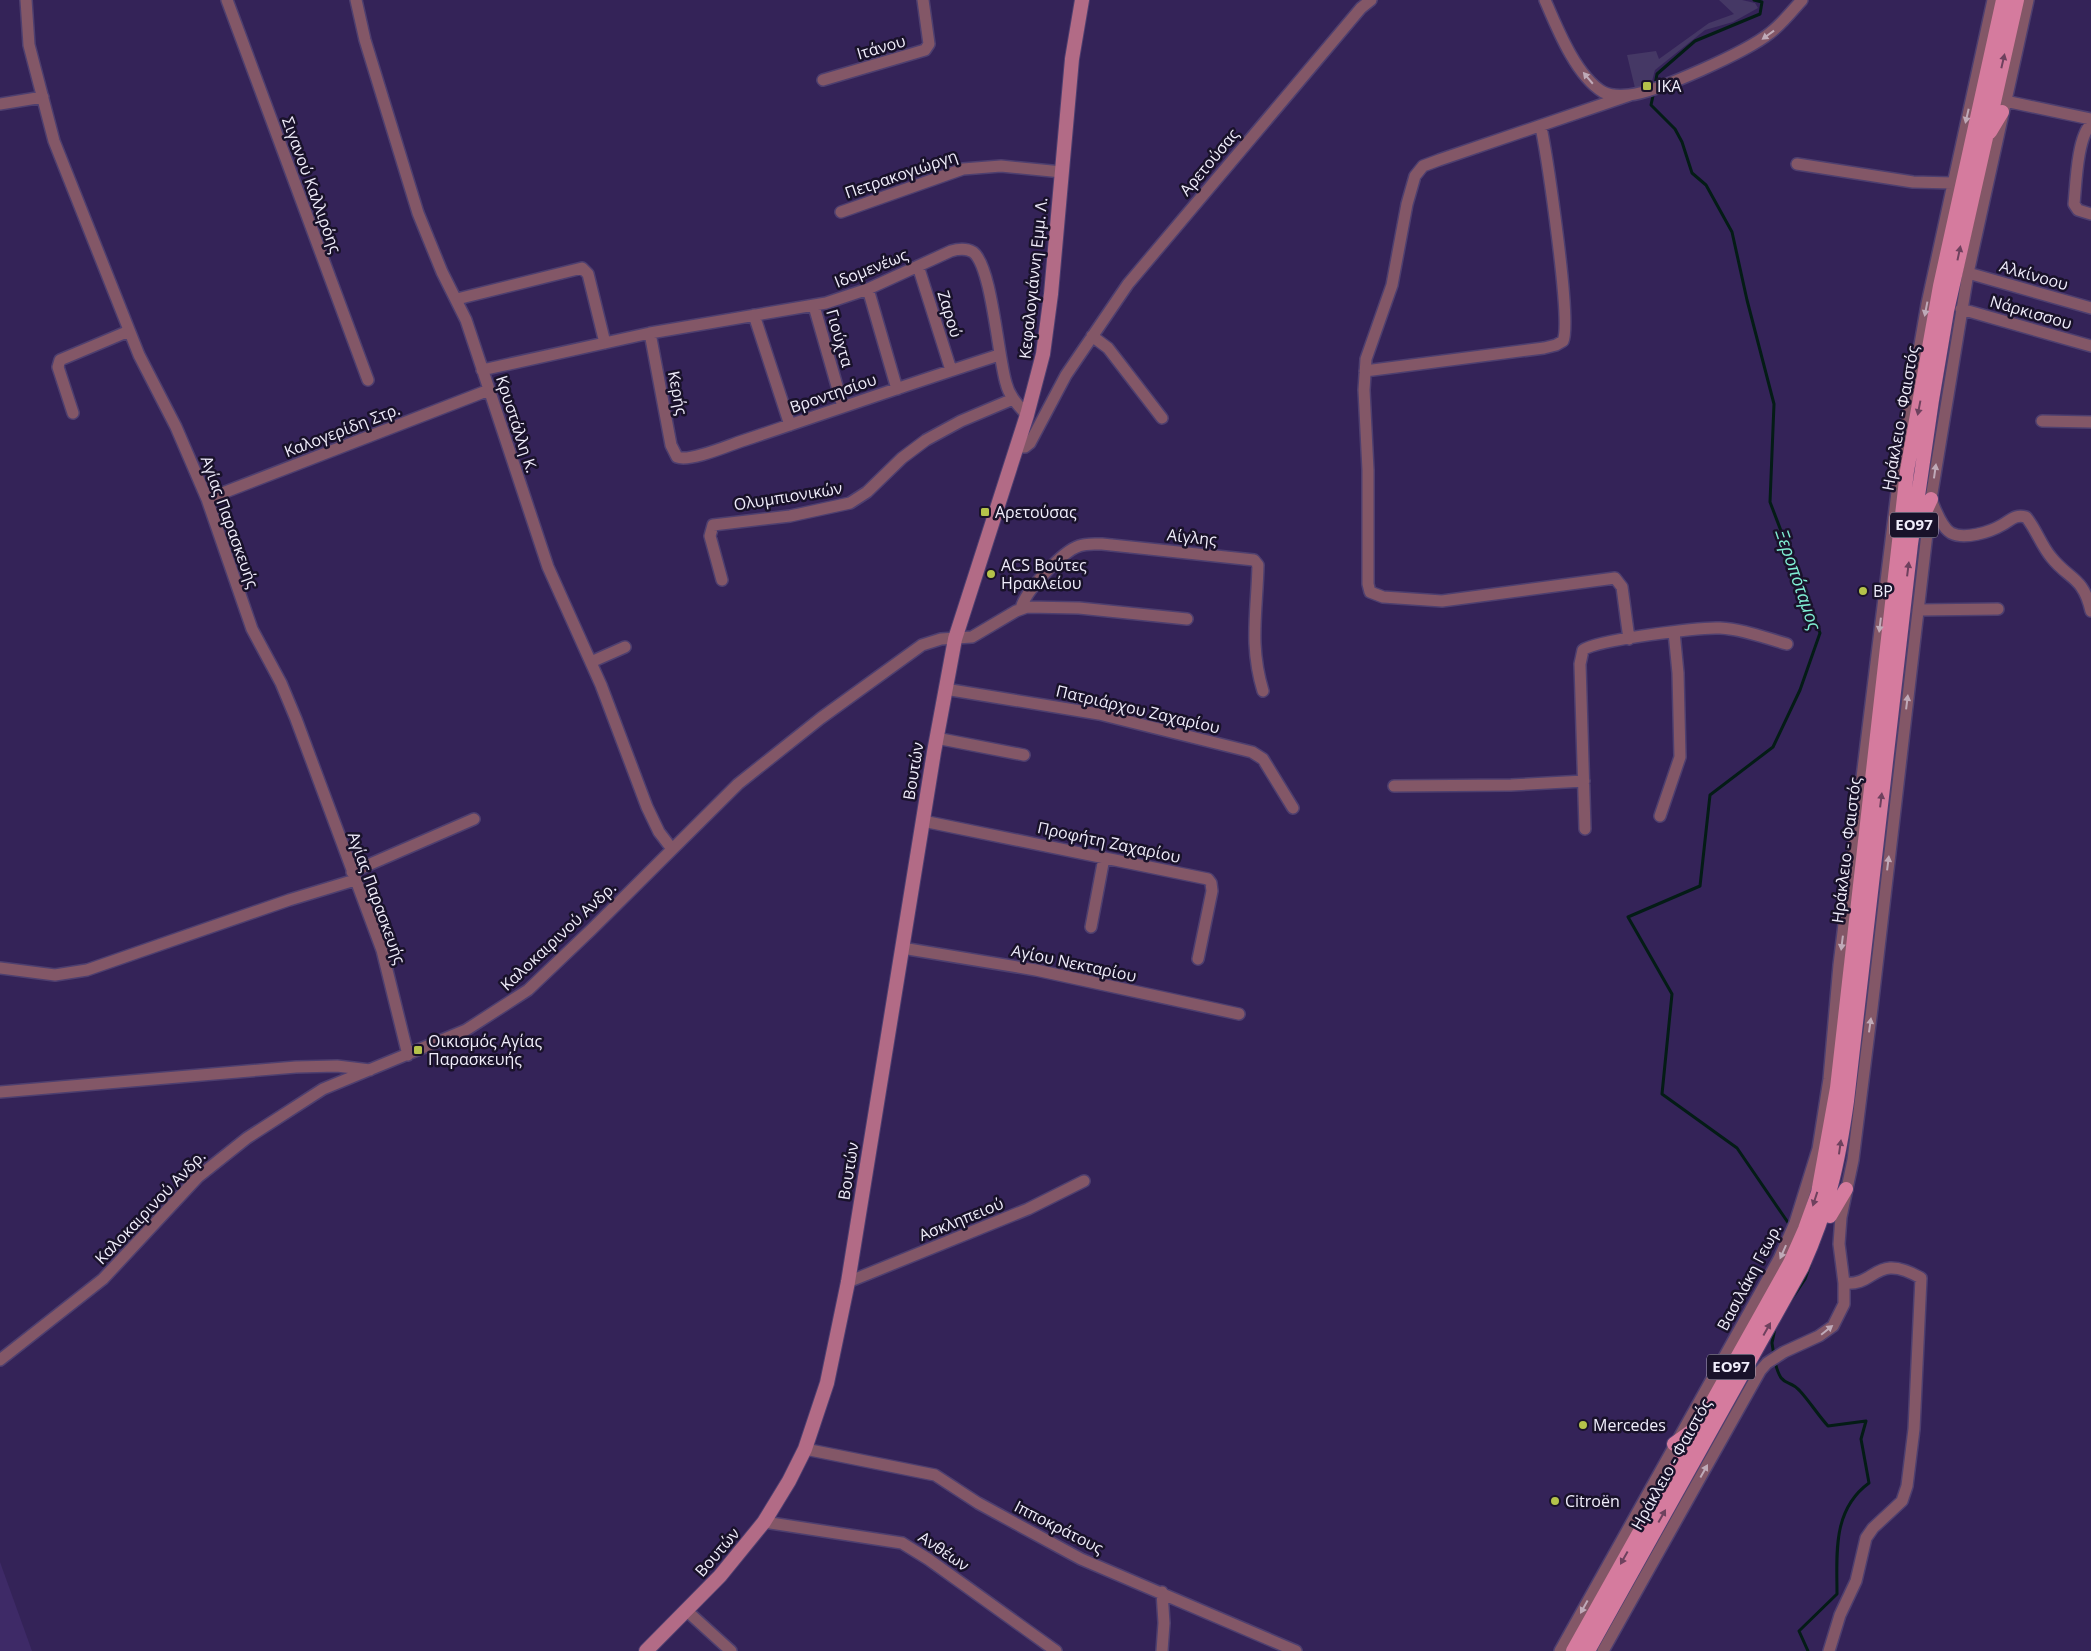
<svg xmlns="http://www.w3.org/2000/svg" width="2091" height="1651" viewBox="0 0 2091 1651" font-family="'Open Sans',sans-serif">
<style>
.built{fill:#3e2a67}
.green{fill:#453865}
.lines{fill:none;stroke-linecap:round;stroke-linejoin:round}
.stream{stroke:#041c16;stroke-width:3}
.minor-casing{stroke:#4e3f6f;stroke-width:14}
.secondary-casing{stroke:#4e3f6f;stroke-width:16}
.primary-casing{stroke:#4e3f6f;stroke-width:16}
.minor{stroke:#835767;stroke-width:11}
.secondary{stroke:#b26b86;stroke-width:14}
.primary{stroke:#d57b9e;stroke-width:14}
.oneway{fill:#bfaab8}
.oneway2{fill:#6e415e}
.poi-dot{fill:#b4c24a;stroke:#19122a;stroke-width:2}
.labels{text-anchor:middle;stroke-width:5;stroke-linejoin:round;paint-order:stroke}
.shield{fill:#19122a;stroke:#b0abbc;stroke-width:1}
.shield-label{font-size:15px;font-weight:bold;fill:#f0edfb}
.street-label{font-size:16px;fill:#f0edfb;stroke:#19122a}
.poi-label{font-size:16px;fill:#f0edfb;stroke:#19122a;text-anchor:start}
.water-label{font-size:18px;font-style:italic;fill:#80efd4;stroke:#19122a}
</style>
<rect width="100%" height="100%" fill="#342358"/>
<path class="built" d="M0 1562 32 1651H0Z"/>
<path class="green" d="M1719 0H1742L1755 3 1758 8 1733 22 1705 30 1655 70 1651 85 1635 88 1627 55 1656 51 1659 59 1709 23 1734 14Z"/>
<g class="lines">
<path class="stream" d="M1655 85 1657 74 1695 41 1760 14 1762 2 1754 0
M1654 91 1651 105 1675 129 1682 142 1692 173 1706 185 1732 232 1747 300 1774 404 1770 502 1820 633 1800 690 1773 747 1710 795 1700 886 1628 917 1672 994 1662 1094 1737 1148 1789 1224
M1789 1303 1805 1279 1810 1265
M1774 1356 1772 1343 1775 1328
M1775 1362C1782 1390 1788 1377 1800 1391 1810 1402 1818 1415 1828 1426L1866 1421 1861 1439 1869 1483C1832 1510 1837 1554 1837 1594L1799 1631 1808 1651"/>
<g class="minor-casing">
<path id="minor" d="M26 0 29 45 54 141 139 355 176 427 207 499 252 629 281 683 296 719 382 950 408 1055
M227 0 368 380
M356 0 365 40 418 213 442 272 466 320 548 567 601 685 647 807 659 832 672 849
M1545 0C1557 28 1576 76 1603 92 1611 96 1620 96 1629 95 1658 92 1746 52 1770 33 1782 24 1792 11 1802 0
M823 80 925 50 929 44 923 0
M2005 101 2091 119
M0 104 43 97
M2091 124C2077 138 2076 184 2074 204L2078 210 2091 214
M1797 164 1913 182 1953 183
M841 212 963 169 1001 166 1062 172
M918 266 951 370
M1968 273 2091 308
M868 289 897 389
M457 299 582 268 588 274 605 343
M814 306 843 407
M1961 309 2091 346
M754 315 790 425
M650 333 671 445 677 457C689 462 725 447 739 442 826 413 912 383 999 355
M1092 336 1108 348 1162 418
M482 370 650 333 826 303 868 289 951 251C958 249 966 248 973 252 992 266 998 358 1006 383 1009 396 1018 405 1027 415
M1365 371 1544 348 1556 345 1563 341C1572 321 1547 157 1541 127
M73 413 58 367 60 360 129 331
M2042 421 2091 422
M1017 447H1025L1030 443 1066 375 1128 284 1361 8 1371 0
M207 499 489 390
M1931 499C1935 509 1941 527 1951 533 1964 540 1990 532 2002 525 2011 520 2015 514 2026 517 2036 529 2041 545 2051 557 2069 580 2083 576 2091 611
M722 580 710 536 713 525 790 516 850 503 867 492 902 458 926 440 961 421 1013 399
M1021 609C1024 592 1063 551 1079 546 1086 543 1095 544 1102 544L1254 560 1258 565C1257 612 1249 645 1263 691
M1918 610 1998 609
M1629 639 1622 587 1615 578 1442 601 1383 597 1370 592 1368 584V470L1364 390 1366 359 1392 285 1407 204 1415 176 1423 166 1439 160 1630 95
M591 662 625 647
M945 689 1099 714 1252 752 1263 759 1293 808
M936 738 1024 755
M1394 786 1511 785 1584 781
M1660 816 1680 757 1678 673 1674 632
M923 821 1208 879 1211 883 1212 891 1198 959
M1585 829 1580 664 1583 650C1596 640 1700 627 1720 628 1743 629 1765 638 1787 644
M352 872 474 819
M1091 927 1104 858
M902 948 1036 970 1239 1014
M0 968 55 975 87 970 289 900 355 880
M0 1092 296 1067 337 1066 370 1070
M848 1282 1028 1209 1084 1181
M0 1360 103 1279 198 1177 247 1138 323 1089 466 1030 528 990 591 930 738 784 821 718 922 645 941 639 972 637 1016 611 1027 607 1079 608 1187 619
M805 1449 935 1475 978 1503 1081 1559 1296 1651
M764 1522 902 1543 928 1559 1056 1651
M1162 1592 1164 1623 1162 1651
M687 1611 731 1651
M1560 1651 1779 1259 1795 1223 1818 1149 1829 1079 1839 965 1903 443 1927 304 1993 0
M1603 1651 1760 1371 1767 1363 1784 1352 1819 1336 1833 1326 1844 1304V1283L1839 1244 1841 1217 1853 1160 1872 1008 1931 499 1968 273 2028 0
M1829 1651 1840 1615 1856 1581 1866 1538 1873 1528 1902 1501 1907 1486 1914 1429 1921 1278C1875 1251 1876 1287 1844 1283"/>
</g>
<g class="secondary-casing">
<path id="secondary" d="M646 1651 720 1576 764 1522 789 1481 805 1449 827 1383 848 1282 934 752 955 639 1027 415 1043 354 1051 294 1072 59 1082 0"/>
</g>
<g class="primary-casing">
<path id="primary" d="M1990 132 2002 112
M1918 527 1931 499
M1830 1216 1846 1189
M1674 1444 1692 1431
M1573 1651 1790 1263 1805 1229 1818 1193 1837 1088 1907 471 1940 286 2003 0
M1588 1651 1802 1267C1828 1209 1838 1165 1847 1101L1911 544 1932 400 1947 311 2017 0"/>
</g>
<use href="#minor" class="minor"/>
<use href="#secondary" class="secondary"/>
<use href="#primary" class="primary"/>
</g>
<defs><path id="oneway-solid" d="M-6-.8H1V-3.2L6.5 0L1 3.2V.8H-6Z" transform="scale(1.25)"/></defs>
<g class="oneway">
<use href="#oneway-solid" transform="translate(1768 35) rotate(144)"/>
<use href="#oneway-solid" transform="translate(1588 78) rotate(-130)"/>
<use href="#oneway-solid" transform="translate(1967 116) rotate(103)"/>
<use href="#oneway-solid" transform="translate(1926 309) rotate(101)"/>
<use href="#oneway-solid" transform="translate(1935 471) rotate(-82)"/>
<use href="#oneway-solid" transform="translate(1880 625) rotate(97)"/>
<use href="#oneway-solid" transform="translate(1907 702) rotate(-83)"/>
<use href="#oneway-solid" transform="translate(1888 863) rotate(-83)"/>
<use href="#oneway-solid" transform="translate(1842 943) rotate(97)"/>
<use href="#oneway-solid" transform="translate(1870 1025) rotate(-82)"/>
<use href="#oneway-solid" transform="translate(1783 1252) rotate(114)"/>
<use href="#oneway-solid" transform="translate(1827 1330) rotate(-39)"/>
<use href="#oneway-solid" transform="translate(1704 1471) rotate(-61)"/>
<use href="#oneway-solid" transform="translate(1584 1607) rotate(119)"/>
</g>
<g class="oneway2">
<use href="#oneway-solid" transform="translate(2003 61) rotate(-77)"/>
<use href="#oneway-solid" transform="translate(1959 253) rotate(-78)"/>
<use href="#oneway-solid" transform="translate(1919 408) rotate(101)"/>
<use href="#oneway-solid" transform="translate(1908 569) rotate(-83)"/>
<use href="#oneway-solid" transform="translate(1881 800) rotate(-83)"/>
<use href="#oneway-solid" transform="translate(1840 1147) rotate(-82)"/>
<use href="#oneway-solid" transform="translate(1815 1199) rotate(108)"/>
<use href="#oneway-solid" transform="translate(1767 1329) rotate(-61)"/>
<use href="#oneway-solid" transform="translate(1662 1516) rotate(-61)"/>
<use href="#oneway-solid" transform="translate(1624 1558) rotate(119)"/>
</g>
<g class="poi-dot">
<rect x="1642" y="81" width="10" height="10" rx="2.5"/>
<rect x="980" y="507" width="10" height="10" rx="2.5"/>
<circle cx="991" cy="574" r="5"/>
<circle cx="1863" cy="591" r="5"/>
<rect x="413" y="1045" width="10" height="10" rx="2.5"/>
<circle cx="1583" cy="1425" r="5"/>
<circle cx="1555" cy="1501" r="5"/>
</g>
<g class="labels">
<g class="shield">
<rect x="1890" y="512.5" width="48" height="25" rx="4"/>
<rect x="1707" y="1354.5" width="48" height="25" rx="4"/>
</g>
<g class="shield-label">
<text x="1914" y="530">ΕΟ97</text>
<text x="1731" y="1372">ΕΟ97</text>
</g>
<g class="street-label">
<text transform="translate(881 47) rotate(-16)" y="6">Ιτάνου</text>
<text transform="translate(1209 162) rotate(-50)" y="6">Αρετούσας</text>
<text transform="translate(901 174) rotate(-19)" y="6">Πετρακογιώργη</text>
<text transform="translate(312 185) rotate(70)" y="6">Σιγανού Καλλιρόης</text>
<text transform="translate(871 268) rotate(-22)" y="6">Ιδομενέως</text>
<text transform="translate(2034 275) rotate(16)" y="6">Αλκίνοου</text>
<text transform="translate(1033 278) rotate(-84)" y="6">Κεφαλογιάννη Εμμ. Λ.</text>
<text transform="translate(2031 312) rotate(16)" y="6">Νάρκισσου</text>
<text transform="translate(950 314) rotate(73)" y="6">Ζαρού</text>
<text transform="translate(840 338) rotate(74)" y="6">Γιούχτα</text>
<text transform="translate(678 393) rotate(79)" y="6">Κερής</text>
<text transform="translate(833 393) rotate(-19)" y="6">Βροντησίου</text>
<text transform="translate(1900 418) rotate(-80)" y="6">Ηράκλειο - Φαιστός</text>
<text transform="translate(517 424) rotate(72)" y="6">Κρυστάλλη Κ.</text>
<text transform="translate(342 430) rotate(-21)" y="6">Καλογερίδη Στρ.</text>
<text transform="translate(788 496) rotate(-9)" y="6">Ολυμπιονικών</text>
<text transform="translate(230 522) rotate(70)" y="6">Αγίας Παρασκευής</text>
<text transform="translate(1192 537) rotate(6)" y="6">Αίγλης</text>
<text transform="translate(1138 709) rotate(13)" y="6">Πατριάρχου Ζαχαρίου</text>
<text transform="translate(913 771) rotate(-81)" y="6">Βουτών</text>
<text transform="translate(1109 842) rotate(12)" y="6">Προφήτη Ζαχαρίου</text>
<text transform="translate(1846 850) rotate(-83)" y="6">Ηράκλειο - Φαιστός</text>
<text transform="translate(377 898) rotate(70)" y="6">Αγίας Παρασκευής</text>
<text transform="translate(558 936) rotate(-43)" y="6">Καλοκαιρινού Ανδρ.</text>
<text transform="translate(1074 963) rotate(12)" y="6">Αγίου Νεκταρίου</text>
<text transform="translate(848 1171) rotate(-81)" y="6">Βουτών</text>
<text transform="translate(150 1207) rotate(-46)" y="6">Καλοκαιρινού Ανδρ.</text>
<text transform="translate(961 1219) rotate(-22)" y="6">Ασκληπειού</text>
<text transform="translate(1749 1277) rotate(-62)" y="6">Βασιλάκη Γεωρ.</text>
<text transform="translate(1671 1464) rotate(-61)" y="6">Ηράκλειο - Φαιστός</text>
<text transform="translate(1059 1527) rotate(27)" y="6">Ιπποκράτους</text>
<text transform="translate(944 1551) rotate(34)" y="6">Ανθέων</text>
<text transform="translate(717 1552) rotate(-49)" y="6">Βουτών</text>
</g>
<g class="poi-label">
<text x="1657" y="92">IKA</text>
<text x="995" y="518">Αρετούσας</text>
<text x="1001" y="571">ACS Βούτες<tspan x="1001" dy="18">Ηρακλείου</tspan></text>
<text x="1873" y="597">BP</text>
<text x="428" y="1047">Οικισμός Αγίας<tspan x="428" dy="18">Παρασκευής</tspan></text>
<text x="1593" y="1431">Mercedes</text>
<text x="1565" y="1507">Citroën</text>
</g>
<g class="water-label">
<text transform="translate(1798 580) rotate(71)" y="6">Ξεροπόταμος</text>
</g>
</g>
</svg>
